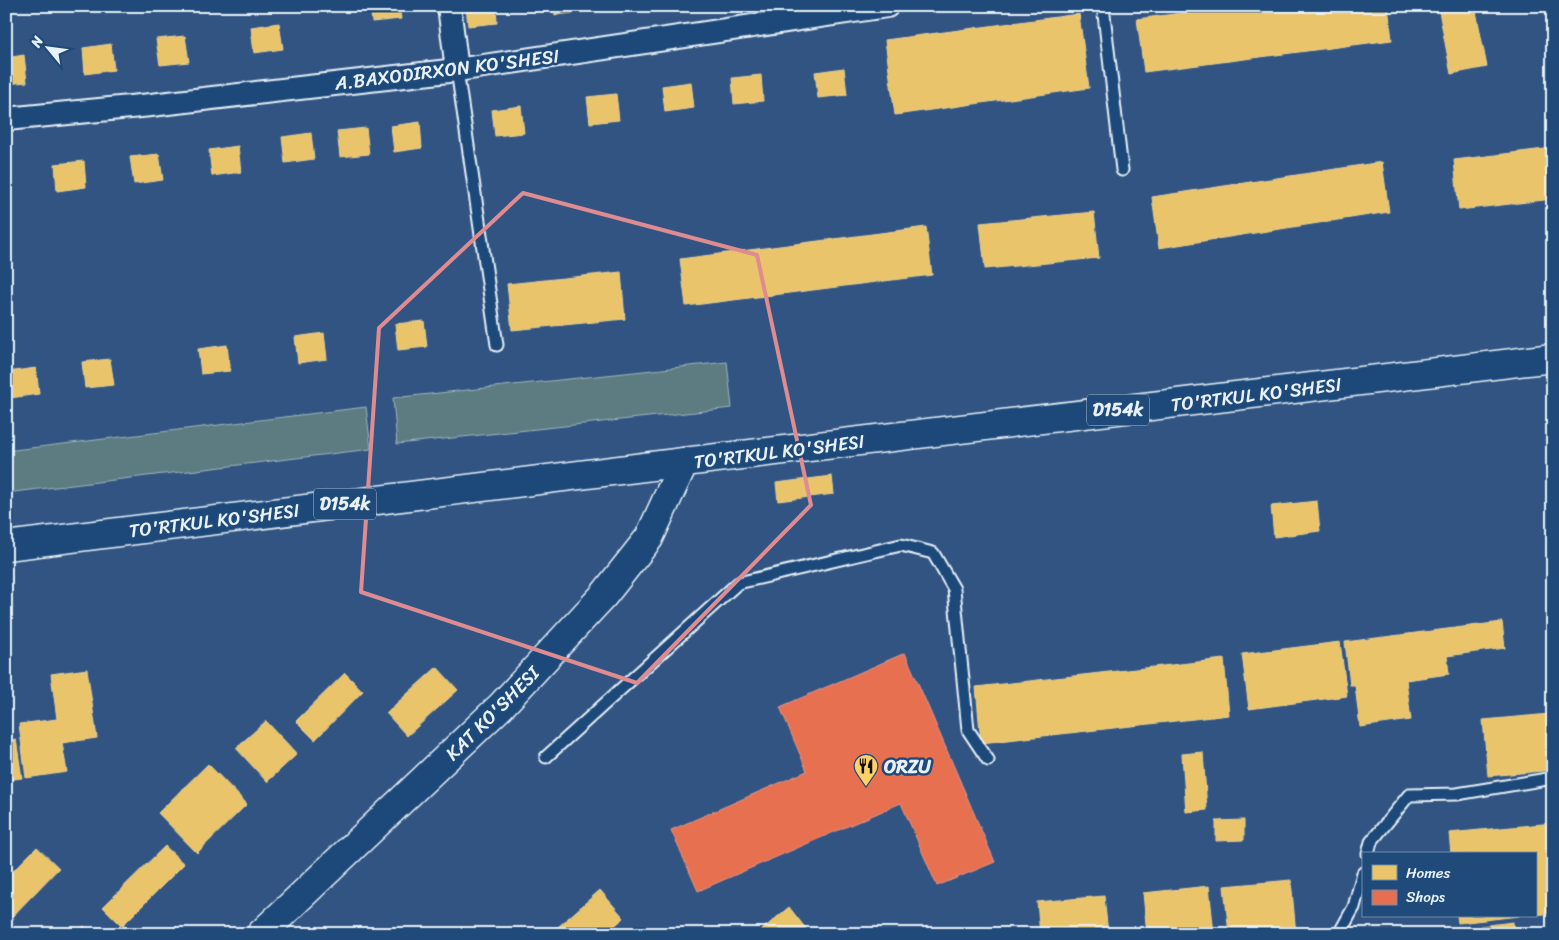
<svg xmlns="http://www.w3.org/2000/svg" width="1559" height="940" viewBox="0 0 1559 940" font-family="Sriracha,sans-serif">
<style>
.green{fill:#5b7c81;stroke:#a2b6bc}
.homes{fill:#e9c46a;stroke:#e9d295}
.shops{fill:#e76f51;stroke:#e79683}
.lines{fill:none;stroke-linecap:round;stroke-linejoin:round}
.service-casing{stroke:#e8f1f8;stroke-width:15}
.minor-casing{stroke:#e8f1f8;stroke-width:26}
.tertiary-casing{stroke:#e8f1f8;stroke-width:31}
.primary-casing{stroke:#e8f1f8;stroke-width:31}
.service{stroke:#1f4a7a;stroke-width:11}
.minor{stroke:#1f4a7a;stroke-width:22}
.tertiary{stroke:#1f4a7a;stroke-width:28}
.primary{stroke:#1f4a7a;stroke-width:28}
.marked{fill:none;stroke:#df8c90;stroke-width:4;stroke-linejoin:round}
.labels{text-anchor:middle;stroke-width:5;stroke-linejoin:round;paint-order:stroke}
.shield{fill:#1f4a7a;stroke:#acbfd2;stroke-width:1}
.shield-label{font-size:18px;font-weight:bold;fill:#e8f1f8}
.street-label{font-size:19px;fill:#e8f1f8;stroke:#1f4a7a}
.poi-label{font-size:19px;font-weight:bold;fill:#e8f1f8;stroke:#1f4a7a;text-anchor:start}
</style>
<rect width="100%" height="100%" fill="#315483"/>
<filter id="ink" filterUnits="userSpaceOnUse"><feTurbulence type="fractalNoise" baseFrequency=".02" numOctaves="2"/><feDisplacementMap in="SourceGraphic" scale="10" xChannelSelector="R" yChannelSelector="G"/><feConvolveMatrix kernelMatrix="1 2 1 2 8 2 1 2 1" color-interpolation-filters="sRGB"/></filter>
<g filter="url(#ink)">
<path class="green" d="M727 362 732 408 397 444 393 398Z
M366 407 371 449 6 493V451Z"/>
<path class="homes" d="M370 6H399L401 19 372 22Z
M466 6H496L497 23 468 26Z
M554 6H583L584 12 555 15Z
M1233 6H1388L1392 40 1144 72 1137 19Z
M1438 6H1475L1487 67 1451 74Z
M1079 14 1089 88 895 115 885 40Z
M279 23 283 49 254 53 251 27Z
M185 36 189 62 160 65 156 39Z
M111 44 114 70 85 74 83 48Z
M24 55 27 82 6 84V58Z
M844 68 847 95 818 98 815 72Z
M761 75 763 101 734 104 732 78Z
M691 82 694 108 665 112 662 86Z
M616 94 619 120 590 123 587 97Z
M521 106 524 133 495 136 492 110Z
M420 122 422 148 394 152 391 126Z
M366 128 369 154 340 157 337 131Z
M311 133 314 159 285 163 282 137Z
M238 146 241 172 212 176 209 150Z
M1553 148V199L1459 210 1454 160Z
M159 154 163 180 134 184 130 157Z
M84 161 86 187 57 191 55 164Z
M1382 162 1389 212 1159 248 1152 197Z
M6 170H9L12 196 6 197Z
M1094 212 1099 258 985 269 980 223Z
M926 227 932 275 686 306 680 259Z
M621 272 625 319 512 330 507 284Z
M424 321 427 347 398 350 395 324Z
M324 333 327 359 298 363 295 337Z
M227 345 230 371 201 374 198 349Z
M110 359 114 385 85 388 82 362Z
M36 368 39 394 10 398 7 372Z
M832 476 834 494 778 501 776 483Z
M1317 501 1320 531 1274 537 1271 506Z
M1502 622 1505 648 1447 656 1449 674 1406 680 1411 720 1360 727 1355 685H1350L1345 642Z
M1340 642 1347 696 1249 709 1242 654Z
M1224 659 1229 715 981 743 976 687Z
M437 667 458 690 407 736 386 713Z
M87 669 97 738 62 743 67 772 26 778 19 724 57 719 51 674Z
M345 673 363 691 315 740 296 721Z
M1550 714 1553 770 1488 776 1483 720Z
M266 721 297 754 267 782 236 748Z
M16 739 22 778 6 780V741Z
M1203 752 1207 810 1186 812 1182 754Z
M208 764 247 804 197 853 158 813Z
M1244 820V840L1216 841V821Z
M1553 823V913L1535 915V854H1451L1449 833Z
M165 846 184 864 122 926 103 907Z
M37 847 59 868 6 923V878Z
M1291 880 1296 934H1229L1224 886Z
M1209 886 1214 934H1147L1143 893Z
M600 890 624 918 605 934H550Z
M1104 896 1108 934H1040L1037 902Z
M789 907 810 934H757Z
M1457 916H1519L1458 923Z
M1513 922 1514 934H1481L1480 926Z
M84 926 92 934H76Z"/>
<path class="shops" d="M905 653 995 862 937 886 901 803 698 891 671 830 807 771 780 707Z"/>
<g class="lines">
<g class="service-casing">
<path id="service" d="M1103 6 1122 170
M457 70 497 345
M1551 359 1553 379
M546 757 738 583 901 545 933 553 954 589 968 730 988 760
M1368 854 1371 842 1409 795 1457 794 1553 778
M1339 934 1354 907 1363 873"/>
</g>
<g class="minor-casing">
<path id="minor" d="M449 6 457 70
M6 119 151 105 457 70 887 6"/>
</g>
<g class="tertiary-casing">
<path id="tertiary" d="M261 934 501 706 603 596 649 538 684 462"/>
</g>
<g class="primary-casing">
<path id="primary" d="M6 546 684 462 1553 358"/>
</g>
<use href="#service" class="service"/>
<use href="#minor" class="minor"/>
<use href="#tertiary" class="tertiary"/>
<use href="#primary" class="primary"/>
</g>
</g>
<path class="marked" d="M523 193 757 255 811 505 637 683 361 592 379 328Z"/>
<defs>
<g id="restaurant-pin" transform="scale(1.25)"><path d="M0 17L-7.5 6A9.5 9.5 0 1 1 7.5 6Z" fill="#ffd166" stroke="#1f4a7a"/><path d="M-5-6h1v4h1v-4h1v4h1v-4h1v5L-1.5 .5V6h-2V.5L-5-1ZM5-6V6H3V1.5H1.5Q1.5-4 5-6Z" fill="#111"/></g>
</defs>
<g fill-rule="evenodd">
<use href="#restaurant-pin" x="866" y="766"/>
</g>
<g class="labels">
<g class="shield">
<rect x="1087" y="394.5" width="62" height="31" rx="4"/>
<rect x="314" y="488.5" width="62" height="31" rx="4"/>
</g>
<g class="shield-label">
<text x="1118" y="416">D154k</text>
<text x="345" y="510">D154k</text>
</g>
<g class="street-label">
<text transform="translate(447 69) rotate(-7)" y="7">A.BAXODIRXON KO'SHESI</text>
<text transform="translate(1256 394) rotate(-7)" y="7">TO'RTKUL KO'SHESI</text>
<text transform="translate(779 451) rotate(-7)" y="7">TO'RTKUL KO'SHESI</text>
<text transform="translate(214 520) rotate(-7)" y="7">TO'RTKUL KO'SHESI</text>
<text transform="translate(492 713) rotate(-45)" y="7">KAT KO'SHESI</text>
</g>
<g class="poi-label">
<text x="884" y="773">ORZU</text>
</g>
</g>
<rect width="1559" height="940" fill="none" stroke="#1f4a7a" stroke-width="25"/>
<rect x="12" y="12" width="1534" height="915" fill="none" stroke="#e8f1f8" stroke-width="2" filter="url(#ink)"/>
<rect x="1362" y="852" width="175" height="65" fill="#1f4a7a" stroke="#6f8dac"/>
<rect x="1372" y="865" width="25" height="15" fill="#e9c46a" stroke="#6f8dac"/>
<text x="1406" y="878" font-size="15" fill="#e8f1f8">Homes</text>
<rect x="1372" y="890" width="25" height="15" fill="#e76f51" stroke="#6f8dac"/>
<text x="1406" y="902" font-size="15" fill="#e8f1f8">Shops</text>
<g transform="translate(48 48) rotate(299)" stroke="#1f4a7a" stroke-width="4" paint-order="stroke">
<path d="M0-4L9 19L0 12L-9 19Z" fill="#e8f1f8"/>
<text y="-8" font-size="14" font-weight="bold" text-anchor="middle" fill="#e8f1f8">N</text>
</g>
</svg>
